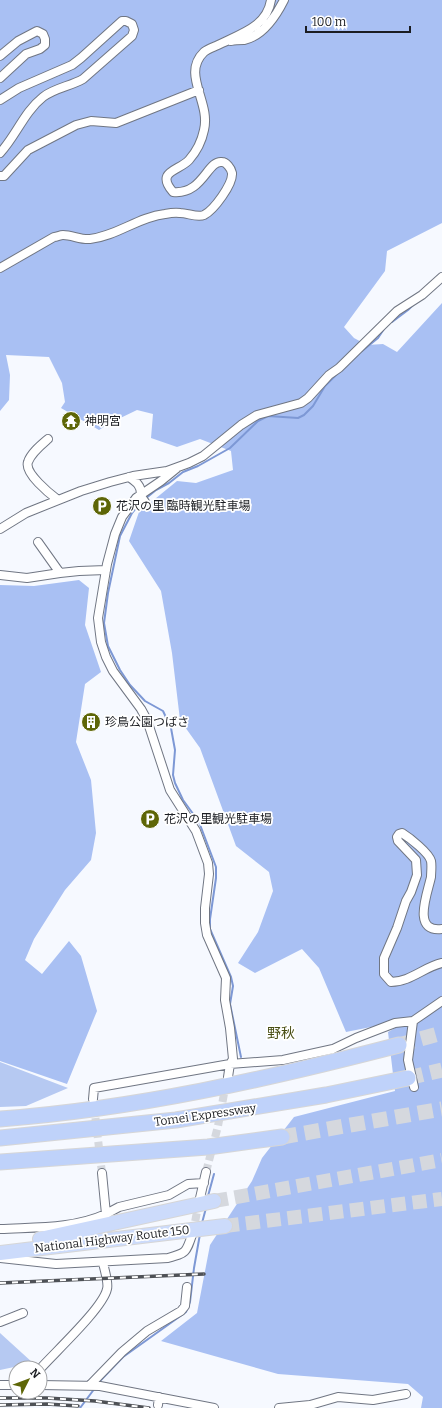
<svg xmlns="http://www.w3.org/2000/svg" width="442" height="1408" viewBox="0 0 442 1408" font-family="Bitter,'Noto Sans JP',serif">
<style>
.green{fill:#b6c9f2}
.forest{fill:#a9c0f3}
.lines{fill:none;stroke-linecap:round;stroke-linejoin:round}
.stream{stroke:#7d98d5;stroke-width:2}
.minor-tunnel{stroke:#d5d8de;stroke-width:8;stroke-dasharray:8 4;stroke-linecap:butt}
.trunk-tunnel{stroke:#d5d8de;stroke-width:14;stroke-dasharray:14 7;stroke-linecap:butt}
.motorway-tunnel{stroke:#d5d8de;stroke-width:15;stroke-dasharray:15 8;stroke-linecap:butt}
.minor-casing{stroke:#707683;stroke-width:10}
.trunk-casing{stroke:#d6d6d7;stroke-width:16}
.motorway-casing{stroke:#d6d6d7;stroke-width:17}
.minor{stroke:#fff;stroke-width:8}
.trunk{stroke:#ccdbfb;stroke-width:14}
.motorway{stroke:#bfd2fa;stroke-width:15}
.rail-casing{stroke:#4e5156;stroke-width:3.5}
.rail{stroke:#fff;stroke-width:2;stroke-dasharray:6;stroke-linecap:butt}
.labels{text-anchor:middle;stroke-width:3.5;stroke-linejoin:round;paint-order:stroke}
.poi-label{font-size:12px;fill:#1b1d22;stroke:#fff;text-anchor:start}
.street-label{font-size:12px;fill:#1b1d22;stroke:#fff}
.quarter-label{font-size:14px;fill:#474d12;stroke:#fff}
</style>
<rect width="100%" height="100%" fill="#f6f9ff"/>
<path class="green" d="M0 1062 68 1088 26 1106 0 1107Z
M0 1333 33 1363 0 1370Z"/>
<path class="forest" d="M0 0H442V223L387 251 385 271 344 327 354 338 367 345 383 344 397 352 442 303V1408H421L423 1397 408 1384 278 1374 161 1341 197 1313 210 1245 252 1181 262 1158 294 1117 395 1091 388 1032 411 1019 346 1032 319 968 302 949 255 973 238 963 258 932 273 891 269 872 236 846 200 748 180 720 172 653 161 591 129 541 139 512 177 481 196 483 233 470 231 451 200 439 177 447 151 438 153 414 137 410 110 423 99 430 61 408 65 402 62 383 49 357 6 355 10 375 9 400 0 411Z
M79 580 89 588 85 625 101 672 85 684 76 742 91 780 96 833 91 860 65 890 34 939 25 960 42 974 69 941 81 956 97 1011 67 1084 0 1061V585L34 586Z"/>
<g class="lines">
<path class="stream" d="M392 322 408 310 413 305
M362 351 378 338 384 329
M145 499 156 490 169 483 183 472 198 466 230 448 258 421 268 416 298 418 304 415 313 406 325 386 337 374
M141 502 132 513 120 536 108 593 104 623 108 646 120 670 130 685 145 701 163 711 171 728 175 750 173 775 175 783 183 800 199 822 216 867V878L210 919V929L231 977 233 986 230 1004 241 1057
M208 1196 214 1174
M202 1223 206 1208
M98 1383 123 1357 186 1312 190 1302 194 1268 200 1234
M80 1408 95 1388"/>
<path class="minor-tunnel" d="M94 1106 102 1173
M206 1172 218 1126 226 1083
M193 1233 199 1201"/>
<path class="trunk-tunnel" d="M214 1201 442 1160
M225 1226 442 1199"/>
<path class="motorway-tunnel" d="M399 1045 442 1033
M408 1078 442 1070
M282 1137 442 1109"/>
<g class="minor-casing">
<path id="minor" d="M231 41C235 40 239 40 244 40 263 36 276 16 284 0
M0 56 18 41 37 31 43 34 45 39V45L40 49 26 54 0 78
M0 100 19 88 72 65 81 58 122 21H126L132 24 134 30 132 36 83 79C71 86 54 88 43 97 24 112 16 136 0 153
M0 176H4L28 150 76 125 91 121 116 123 199 90
M0 268 54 237C57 237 60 235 63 235 72 235 81 240 90 239 117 236 138 217 165 214 170 213 175 212 180 213 188 213 197 218 204 215 214 210 233 184 232 173 231 168 226 162 222 162 207 160 203 195 173 192 155 171 179 171 189 160 196 152 202 140 204 130 211 102 181 74 204 52 208 49 214 47 218 45 240 34 267 27 271 0
M48 439C41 445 31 453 28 462 24 473 50 494 58 500
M129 477C136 482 141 485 141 494
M140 495 145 502
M0 529 26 513 81 491 110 482 133 476 167 471 189 463 203 456 241 425 257 415 301 403 308 398 329 375 339 368 397 311 422 295 442 277
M38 542 60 573 79 571 106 570
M0 575 27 578 60 573
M442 929C411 933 428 892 431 877 431 873 432 866 431 861 429 853 410 838 402 833L399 834 397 837 398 841 416 860 417 875 411 892 406 901 397 928 384 958V974L391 982C410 982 424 967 442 963
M413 1021 442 1001
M228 1077 230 1064 283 1060 333 1049 356 1038 395 1023 413 1021 408 1060 414 1087
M93 1099 94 1088 230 1064 233 1059 230 1028 225 1000 226 978 207 935 205 923V908L209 874 208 863 196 831 170 790 147 720 141 709 113 671 106 657 101 642 98 618 107 564 115 534 122 517 136 498 161 481 177 468
M200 1198 206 1172
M106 1214 119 1207 169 1195 188 1184 204 1183
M0 1229C35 1227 73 1229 106 1214L102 1173
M0 1258 56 1264 168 1258C186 1253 186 1253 192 1235
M0 1322 23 1313
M40 1369C55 1352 103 1308 107 1289 109 1283 104 1269 103 1262
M0 1385H16
M40 1385 100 1386 214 1408
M90 1385 122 1352 147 1331 181 1311 185 1306 187 1287
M158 1405 159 1397
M279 1408 310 1405 338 1397 373 1400 406 1394"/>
</g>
<g class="trunk-casing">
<path id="trunk" d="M40 1239 214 1201
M0 1253 225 1226"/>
</g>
<g class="motorway-casing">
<path id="motorway" d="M0 1119C135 1109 268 1079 399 1045
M0 1138 176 1120 326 1095 408 1078
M0 1162 208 1147 282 1137"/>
</g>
<use href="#minor" class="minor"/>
<use href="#trunk" class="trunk"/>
<use href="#motorway" class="motorway"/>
<g class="rail-casing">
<path id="rail" d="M0 1283 204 1274
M0 1398H47L95 1401 149 1408
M0 1405 47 1404 78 1406"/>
</g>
<use href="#rail" class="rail"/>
</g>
<defs>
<g id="temple-disc" transform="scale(1)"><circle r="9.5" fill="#5e6607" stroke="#fff"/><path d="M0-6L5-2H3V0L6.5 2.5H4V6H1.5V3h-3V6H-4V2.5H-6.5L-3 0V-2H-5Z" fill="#fff"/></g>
<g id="parking-disc" transform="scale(1)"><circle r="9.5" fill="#5e6607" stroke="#fff"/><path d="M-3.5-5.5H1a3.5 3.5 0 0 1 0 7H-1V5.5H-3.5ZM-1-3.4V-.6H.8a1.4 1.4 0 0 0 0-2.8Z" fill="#fff"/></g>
<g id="building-disc" transform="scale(1)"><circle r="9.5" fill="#5e6607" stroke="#fff"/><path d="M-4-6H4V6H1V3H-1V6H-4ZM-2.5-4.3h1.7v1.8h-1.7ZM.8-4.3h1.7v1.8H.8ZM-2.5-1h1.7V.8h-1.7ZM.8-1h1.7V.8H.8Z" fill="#fff"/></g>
</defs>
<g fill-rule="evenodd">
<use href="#temple-disc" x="71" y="421"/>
<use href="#parking-disc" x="102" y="506"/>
<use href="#building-disc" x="91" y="722"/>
<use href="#parking-disc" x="150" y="819"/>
</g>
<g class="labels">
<g class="poi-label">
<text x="85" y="425">神明宮</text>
<text x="116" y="510">花沢の里 臨時観光駐車場</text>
<text x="105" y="726">珍鳥公園つばさ</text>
<text x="164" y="823">花沢の里観光駐車場</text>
</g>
<g class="street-label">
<text transform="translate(205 1115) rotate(-8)" y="4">Tomei Expressway</text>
<text transform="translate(112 1239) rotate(-7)" y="4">National Highway Route 150</text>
</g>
<g class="quarter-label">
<text x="281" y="1038">野秋</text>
</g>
</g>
<g transform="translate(28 1380) rotate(48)"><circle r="19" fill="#ffffff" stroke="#a4a5a7"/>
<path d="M0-3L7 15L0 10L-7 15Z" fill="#5e6607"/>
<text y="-6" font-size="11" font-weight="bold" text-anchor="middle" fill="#1b1d22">N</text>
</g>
<path d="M306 26v6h104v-6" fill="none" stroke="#1b1d22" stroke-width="2"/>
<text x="312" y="26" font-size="12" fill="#1b1d22" stroke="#ffffff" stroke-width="3" paint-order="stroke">100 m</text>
</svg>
